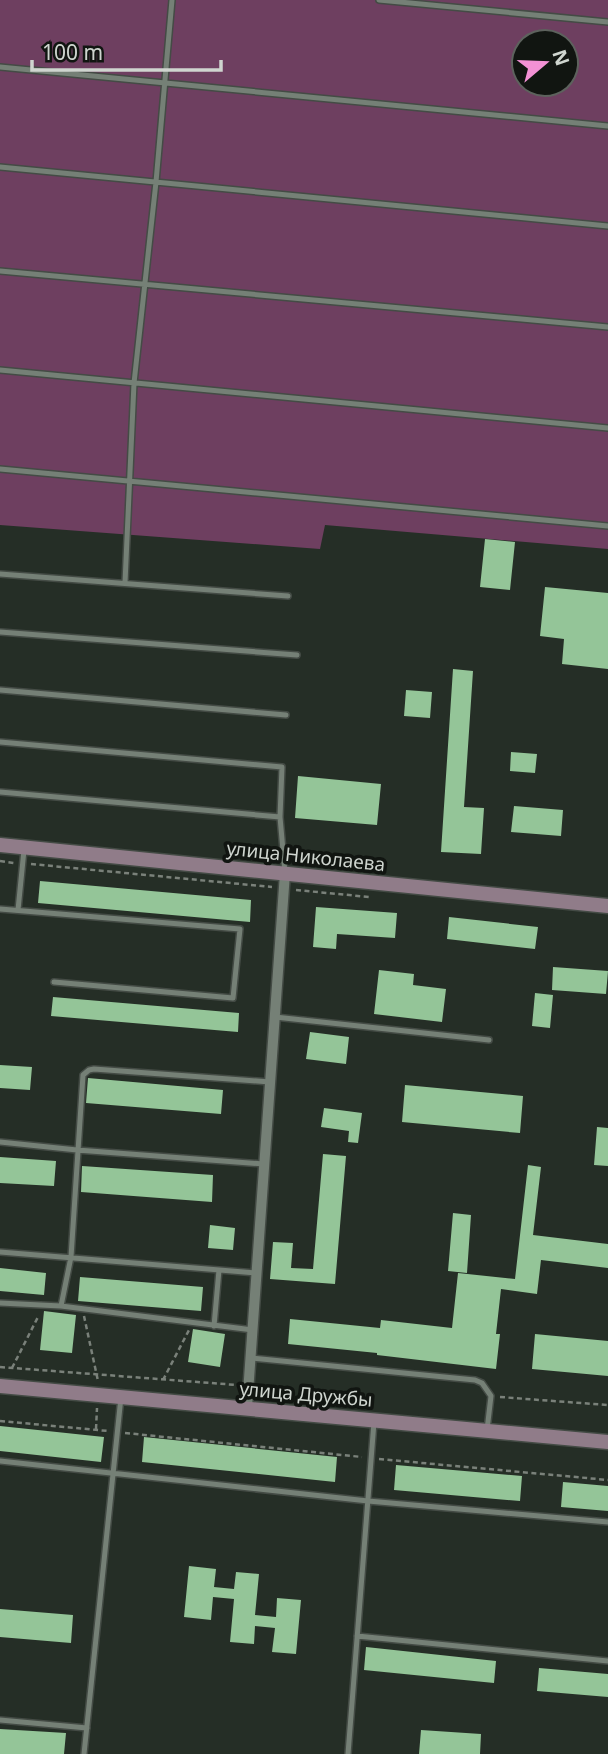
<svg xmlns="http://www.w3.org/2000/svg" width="608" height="1754" viewBox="0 0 608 1754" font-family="'Noto Sans',sans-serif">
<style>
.green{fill:#6e3f60;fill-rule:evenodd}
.building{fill:#94c598}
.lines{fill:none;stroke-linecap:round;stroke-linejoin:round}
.service-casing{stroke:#444b45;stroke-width:8}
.minor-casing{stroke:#444b45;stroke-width:13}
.secondary-casing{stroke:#444b45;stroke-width:17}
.path{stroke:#7a817a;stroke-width:2.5;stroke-dasharray:5 3.5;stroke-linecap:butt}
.service{stroke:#758076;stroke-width:5}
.minor{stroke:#758076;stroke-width:10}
.secondary{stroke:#907c89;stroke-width:14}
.labels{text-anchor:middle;stroke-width:7;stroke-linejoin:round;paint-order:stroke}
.street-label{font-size:19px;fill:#cfd5cf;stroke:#111511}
</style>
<rect width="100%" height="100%" fill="#252e26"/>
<path class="green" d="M0 0H608V549L325 525 320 549 0 525ZM524 42H566V84H524Z"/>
<path class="building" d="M485 539 515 542 510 590 480 587Z
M545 587 608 593V669L562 664 564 639 540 636Z
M453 669 473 671 464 807 484 808 481 854 441 852Z
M406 690 432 692 430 718 404 716Z
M511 752 537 754 535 773 510 771Z
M298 776 381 784 377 825 295 818Z
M514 806 563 810 561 836 511 832Z
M40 881 251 900 250 922 38 903Z
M316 907 397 913 395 938 337 934 336 949 313 947Z
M449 917 538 927 535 949 447 939Z
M553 967 608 971 606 994 552 990Z
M379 970 414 974 413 985 446 989 442 1022 374 1014Z
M535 993 553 995 550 1028 532 1026Z
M53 997 239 1013 238 1032 51 1016Z
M310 1032 349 1037 346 1064 306 1059Z
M0 1065 32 1067 30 1090 0 1088Z
M88 1078 223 1090 221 1114 86 1103Z
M405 1085 523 1096 520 1133 402 1122Z
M324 1108 362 1113 358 1143 348 1142 349 1131 321 1127Z
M597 1127 608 1128V1166L594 1165Z
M323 1154 346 1156 335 1284 270 1279 273 1242 293 1243 291 1268 313 1269Z
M0 1157 56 1161 54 1186 0 1183Z
M528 1165 541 1167 533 1235 608 1244V1268L541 1260 537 1294 501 1289 496 1334H500L496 1369 377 1355V1353L288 1344 290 1319 380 1328 381 1320 452 1328 458 1273 515 1279Z
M82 1166 213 1175 212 1202 81 1192Z
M453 1213 471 1215 467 1273 448 1271Z
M210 1225 235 1228 233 1250 208 1248Z
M0 1268 46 1273 44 1295 0 1291Z
M80 1277 203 1287 201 1311 78 1301Z
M44 1311 76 1315 72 1353 40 1350Z
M193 1329 225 1334 220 1367 188 1362Z
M535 1334 608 1341V1376L532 1369Z
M0 1426 104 1437 101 1462 0 1451Z
M144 1437 337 1457 335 1482 142 1462Z
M396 1465 522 1476 520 1501 394 1490Z
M563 1482 608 1486V1511L561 1507Z
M189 1566 216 1569 214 1587 234 1589 236 1572 259 1574 255 1615 276 1617 277 1598 301 1600 296 1654 272 1652 275 1628 255 1626 254 1644 230 1642 234 1599 213 1597 211 1620 184 1617Z
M0 1609 73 1615 71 1643 0 1637Z
M366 1647 496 1661 494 1683 364 1670Z
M539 1668 608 1674V1697L537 1691Z
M0 1729 66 1733 64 1754H0Z
M421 1730 481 1734 480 1754H419Z"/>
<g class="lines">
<g class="service-casing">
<path id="service" d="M379 0 608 22
M0 67 608 126
M0 167 608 226
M0 271 608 327
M0 370 608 428
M0 469 608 526
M0 574 288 596
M125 583 134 383 156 182 172 0
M0 632 297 655
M0 690 286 715
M0 742 282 767 280 817 285 873
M0 792 280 817
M0 909 240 929 233 998 54 982
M18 910 24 850
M275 1017 489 1040
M0 1142 77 1150 264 1164
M0 1252 257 1273
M0 1303 61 1306 253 1330
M61 1306 71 1257 83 1075 89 1070 94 1069 270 1082
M214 1326 219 1270
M251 1358 475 1380 482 1383 491 1396 487 1430
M0 1461 368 1501 608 1522
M357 1636 608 1661
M0 1720 87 1728
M84 1754 121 1397
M348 1754 374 1422"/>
</g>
<g class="minor-casing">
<path id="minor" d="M247 1407 285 873"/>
</g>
<g class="secondary-casing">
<path id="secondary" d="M0 845 608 906
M0 1386 608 1442"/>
</g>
<path class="path" d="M0 861 14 863
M31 864 272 887
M296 890 369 897
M84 1316 98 1381
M0 1367 237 1385
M12 1368 39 1315
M163 1380 189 1330
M500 1397 608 1405
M0 1421 108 1431
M96 1429 97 1408
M125 1433 362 1457
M379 1459 608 1480"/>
<use href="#service" class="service"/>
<use href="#minor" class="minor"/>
<use href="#secondary" class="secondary"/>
</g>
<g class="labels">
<g class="street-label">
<text transform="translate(306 856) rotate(6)" y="7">улица Николаева</text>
<text transform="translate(306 1394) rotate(5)" y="7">улица Дружбы</text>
</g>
</g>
<g transform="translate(545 63) rotate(71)"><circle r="33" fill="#111511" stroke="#5d625d" stroke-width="2"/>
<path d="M0-5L12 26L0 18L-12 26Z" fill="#f391d5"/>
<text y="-10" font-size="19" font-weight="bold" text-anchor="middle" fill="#cfd5cf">N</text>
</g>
<path d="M32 60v10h189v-10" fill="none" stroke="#cfd5cf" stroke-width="3.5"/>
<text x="42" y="60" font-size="21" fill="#cfd5cf" stroke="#111511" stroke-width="5" paint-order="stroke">100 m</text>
</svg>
